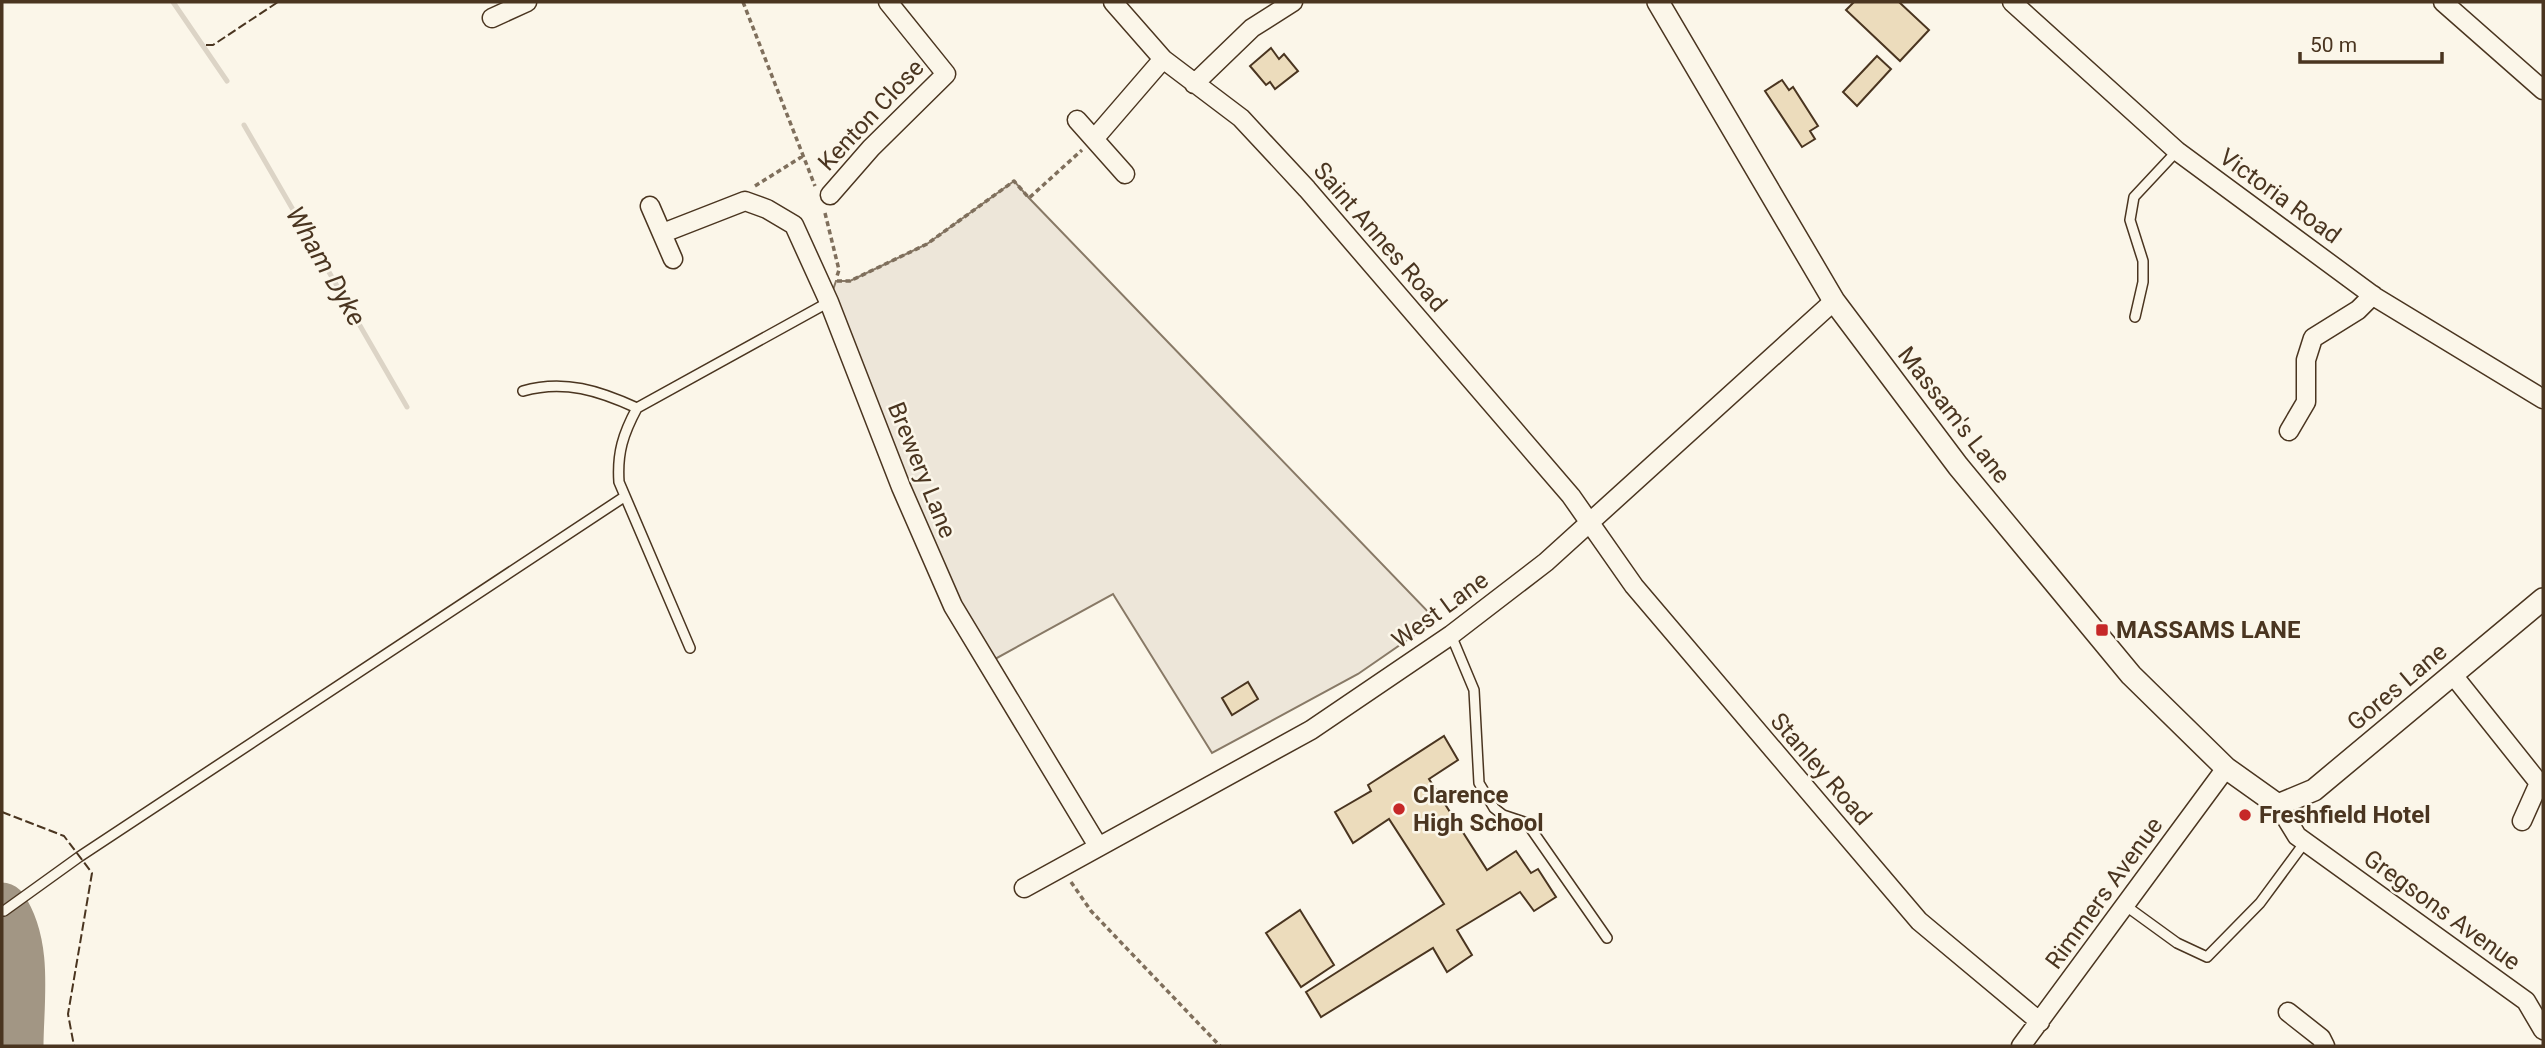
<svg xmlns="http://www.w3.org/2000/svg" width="2545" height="1048" viewBox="0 0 2545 1048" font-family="Roboto,sans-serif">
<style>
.green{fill:#ede6d9;stroke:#887966;stroke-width:2}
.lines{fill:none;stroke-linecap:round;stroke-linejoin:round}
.stream{stroke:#dcd4c6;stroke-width:5}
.taxiway{stroke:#a29684;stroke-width:51}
.building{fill:#ecdcbc;stroke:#4a3520;stroke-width:2}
.service-casing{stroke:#4a3520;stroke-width:12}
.minor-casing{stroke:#4a3520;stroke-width:21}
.tertiary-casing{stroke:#4a3520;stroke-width:24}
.path{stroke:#7f6f5c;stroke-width:3.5;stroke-dasharray:5 3.5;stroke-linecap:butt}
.service{stroke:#fbf6e9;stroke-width:9}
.minor{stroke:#fbf6e9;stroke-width:18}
.tertiary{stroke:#fbf6e9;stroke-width:21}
.fence{stroke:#4a3520;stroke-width:2;stroke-dasharray:9 3.5;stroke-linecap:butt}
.poi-dot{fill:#c62828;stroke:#fbf6e9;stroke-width:2.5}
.labels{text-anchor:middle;stroke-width:5;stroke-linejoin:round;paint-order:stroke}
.street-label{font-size:24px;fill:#4a3520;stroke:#fbf6e9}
.poi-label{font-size:24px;font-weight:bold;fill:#4a3520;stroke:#fbf6e9;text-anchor:start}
.water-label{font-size:26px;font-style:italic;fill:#4a3520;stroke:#fbf6e9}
</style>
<rect width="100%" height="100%" fill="#fbf6e9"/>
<path class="green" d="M1014 181 1029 198 1436 620 1358 674 1212 753 1113 594 986 664 829 302 836 281H850L927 244Z"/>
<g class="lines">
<path class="stream" d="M173 2 227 81
M244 125 407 407"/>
<path class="taxiway" d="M2 908C28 946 18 1003 18 1046"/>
</g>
<path class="building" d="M1854 2H1899L1929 30 1900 61 1846 10Z
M1271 48 1279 59 1284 54 1298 71 1275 89 1270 82 1266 85 1250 66Z
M1877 56 1891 69 1857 106 1843 92Z
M1782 80 1789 90 1793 87 1818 126 1810 131 1815 139 1802 147 1765 91Z
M1248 682 1258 699 1232 715 1222 698Z
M1444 736 1458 760 1429 779 1487 870 1516 851 1531 873 1538 869 1556 897 1534 911 1520 892 1457 930 1472 955 1447 972 1433 948 1321 1017 1306 992 1444 904 1389 819 1353 843 1335 812 1371 791 1368 785Z
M1300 910 1334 965 1301 987 1266 933Z"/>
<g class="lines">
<g class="service-casing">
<path id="service" d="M2135 317 2143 282V261L2130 220 2134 197 2177 151
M523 391C564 379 600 391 637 408
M1451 635 1474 690 1479 783 1494 808 1503 815 1527 823 1607 938
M690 648 619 482C617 453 623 434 637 408L829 302
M2126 906 2177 943 2207 957 2260 903 2305 842
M4 911 79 857 624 497"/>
</g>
<g class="minor-casing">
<path id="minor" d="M1113 2 1163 59 1241 118 1307 189 1571 496 1634 586 1919 921 2040 1022
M2012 2 2177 151 2375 297 2543 399
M2443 2 2543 90
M492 18 527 2
M1194 84 1252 28 1293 2
M1077 120 1125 174
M1094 139 1163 59
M830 195 871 148 946 74 888 2
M650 206 673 259
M663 233 745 201 767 209 794 225 829 302 901 487 953 606 1098 846
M2289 431 2306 402V360L2313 338 2358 310 2373 295
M2453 675 2539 783 2522 821
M2278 805 2297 836 2526 1001 2543 1030
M1024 888 1311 730 1451 635 1546 562 1834 301
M2288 1012 2321 1038 2325 1046
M2021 1046 2226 768"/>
</g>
<g class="tertiary-casing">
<path id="tertiary" d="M1658 2 1834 301 1958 466 2131 675 2226 768 2278 805 2314 790 2543 599"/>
</g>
<path class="path" d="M743 2 815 186
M755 186 803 156
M825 213 839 270 837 276
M837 281H850L927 244 1014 181 1029 198 1082 150
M1071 882 1091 911 1220 1046"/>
<use href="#service" class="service"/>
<use href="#minor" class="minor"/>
<use href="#tertiary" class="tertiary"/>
<path class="fence" d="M206 45H213L278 2
M2 812 64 836 92 873 68 1014 74 1046"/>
</g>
<g class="poi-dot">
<rect x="2095" y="623" width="14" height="14" rx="3.5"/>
<circle cx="1399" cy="809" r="7"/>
<circle cx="2245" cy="815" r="7"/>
</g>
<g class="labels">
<g class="street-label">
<text transform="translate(871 115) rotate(-47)" y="8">Kenton Close</text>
<text transform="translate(2280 196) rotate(36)" y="8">Victoria Road</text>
<text transform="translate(1380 237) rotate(49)" y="8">Saint Annes Road</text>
<text transform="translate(1954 415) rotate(52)" y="8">Massam's Lane</text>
<text transform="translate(922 470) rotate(68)" y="8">Brewery Lane</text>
<text transform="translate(1440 610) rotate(-36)" y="8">West Lane</text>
<text transform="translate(2397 687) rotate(-40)" y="8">Gores Lane</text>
<text transform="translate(1821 769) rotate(49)" y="8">Stanley Road</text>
<text transform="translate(2104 893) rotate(-54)" y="8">Rimmers Avenue</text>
<text transform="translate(2442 910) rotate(36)" y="8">Gregsons Avenue</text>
</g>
<g class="poi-label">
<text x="2116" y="638">MASSAMS LANE</text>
<text x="1413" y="803">Clarence<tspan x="1413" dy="28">High School</tspan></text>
<text x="2259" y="823">Freshfield Hotel</text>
</g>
<g class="water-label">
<text transform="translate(326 266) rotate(60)" y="9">Wham Dyke</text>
</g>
</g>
<rect width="2545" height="1048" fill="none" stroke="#4a3520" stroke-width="7"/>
<path d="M2300 52v10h142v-10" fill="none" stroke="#4a3520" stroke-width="3.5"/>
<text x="2310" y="52" font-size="21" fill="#4a3520" stroke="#fbf6e9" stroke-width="5" paint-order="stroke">50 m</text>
</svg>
